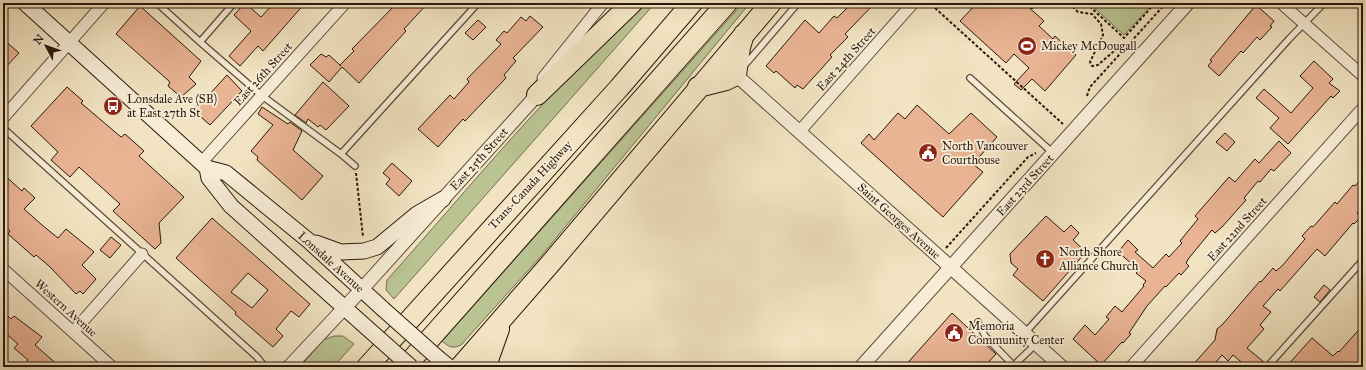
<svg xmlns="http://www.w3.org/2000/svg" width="1366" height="370" viewBox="0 0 1366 370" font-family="'IM FELL Great Primer',serif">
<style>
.green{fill:#bac493;stroke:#726e50}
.building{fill:#e9b494;stroke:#2b170c;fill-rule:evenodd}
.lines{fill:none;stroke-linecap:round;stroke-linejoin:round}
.service-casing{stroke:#5d4a3a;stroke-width:8}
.minor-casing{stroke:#5d4a3a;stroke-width:13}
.tertiary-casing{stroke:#5d4a3a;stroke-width:15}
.secondary-casing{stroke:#2b170c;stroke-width:17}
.motorway-casing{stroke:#2b170c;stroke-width:22}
.path{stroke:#2b170c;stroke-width:2;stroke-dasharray:3 2;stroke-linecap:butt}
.service{stroke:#f7edd7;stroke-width:5.5}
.minor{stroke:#f7edd7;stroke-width:11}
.tertiary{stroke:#f7edd7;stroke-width:13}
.secondary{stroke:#f7edd7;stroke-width:15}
.motorway{stroke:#f2e4c2;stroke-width:20}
.secondary-bridge-casing{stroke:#2b170c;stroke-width:17;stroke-linecap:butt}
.secondary-bridge{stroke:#f7edd7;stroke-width:15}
.labels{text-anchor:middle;stroke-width:3.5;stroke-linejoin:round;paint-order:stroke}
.poi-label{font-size:12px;fill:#2b170c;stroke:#f7edd7;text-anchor:start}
.street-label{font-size:12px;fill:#2b170c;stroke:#f7edd7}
</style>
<rect width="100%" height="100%" fill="#f2e4c2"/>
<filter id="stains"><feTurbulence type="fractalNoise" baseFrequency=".005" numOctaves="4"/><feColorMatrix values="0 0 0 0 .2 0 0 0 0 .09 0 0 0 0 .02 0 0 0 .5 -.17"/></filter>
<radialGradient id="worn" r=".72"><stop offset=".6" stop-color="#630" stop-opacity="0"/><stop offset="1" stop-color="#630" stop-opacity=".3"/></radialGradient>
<path class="green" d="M646 3H655L394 299 386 290 387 280C471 186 551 86 646 3Z
M743 3H750L542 255 461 345C452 349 449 347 442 341Z
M1089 3H1154L1124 35Z
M334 336H343L354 344 333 367H300L323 340Z"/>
<path class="building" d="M245 3 261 17 274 3H305L263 51 258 46 240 66 229 56 251 31 234 15Z
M397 3H428L404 29 406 31 359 83 342 67 329 82 310 65 321 54 326 57 329 55 341 66 340 65 354 51 352 49Z
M852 3H875L845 34 848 37 830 55 832 57 803 89 797 85 795 88 776 71 774 73 766 66 805 20 819 33 834 16 837 18Z
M977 3H1024L1044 21 1039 26 1053 39 1055 36 1076 55 1045 91 1032 79 1021 90 1014 84 1029 68 1014 54 1006 63 960 21Z
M1256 5 1274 21 1270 26 1272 27 1260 40 1257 37 1243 53 1241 51 1219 76 1208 66 1212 61 1210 60Z
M140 6 201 61 189 77 196 84 181 97 168 86 170 82 116 34Z
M530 16 543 27 513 58 516 61 504 75 506 78 465 121 463 119 438 147 418 129 450 95 454 99 469 82 467 79 501 44 496 40 504 31 507 33 521 17 526 21Z
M478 20 486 27 473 40 465 33Z
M3 39 19 53 3 70Z
M1314 61 1333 79 1329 83 1340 91 1333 98 1331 96 1288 144 1270 128 1279 118 1256 98 1264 89 1291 113 1313 88 1300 76Z
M227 75 242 91 210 125 193 110 206 94 208 96Z
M323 82 349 106 326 130 320 125 318 127 308 119 306 123 295 115Z
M67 87 83 101 81 103 121 137 125 134 144 151 139 156 184 197 159 223 161 243 155 249 113 211 120 204 79 167 70 177 51 160 58 152 31 126Z
M917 105 949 134 971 113 997 137 973 164 983 172 943 217 861 143 869 134 874 140 898 113 905 119Z
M262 107 288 124 290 122 302 131 293 150 323 176 302 200 257 160 258 157 251 151 273 125 258 114Z
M1225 133 1235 142 1227 151 1216 142Z
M1279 141 1291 153 1274 171 1271 169 1260 182 1258 181 1244 198 1246 200 1222 227 1215 233 1212 230 1189 258 1186 263 1189 266 1181 275 1179 273 1166 287 1165 286 1147 306 1129 333 1131 334 1123 343 1122 342 1101 365 1073 339 1085 325 1095 335 1109 319 1106 317 1115 306 1122 312 1144 286 1143 285 1146 281 1136 273 1139 270 1118 252 1128 240 1138 250 1135 252 1153 268 1166 254 1169 257 1182 243 1180 241 1198 219 1195 216 1229 177 1235 182 1255 159 1259 163Z
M392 163 412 181 399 196 386 184 390 179 383 173Z
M3 174 22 191 24 188 35 198 24 209 42 225 58 238 66 229 94 252 82 265 96 279 83 294 80 291 76 294 49 266 36 255 34 257 8 234 10 231 3 225Z
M1363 177V206L1357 213 1361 217 1354 224 1353 223 1325 256 1317 249 1280 291 1278 289 1263 306 1271 312 1260 325 1264 329 1247 348 1265 363 1263 367H1247L1233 355 1228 361 1222 355 1212 367H1191L1215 340 1217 329 1222 325 1260 281 1261 282 1273 268 1276 271 1282 266 1305 239 1302 236 1311 226 1313 227 1335 202 1337 204 1353 185 1355 186Z
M1046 216 1064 232 1071 225 1079 233 1073 240 1086 252 1043 301 1013 275 1018 269 1011 263 1010 254Z
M212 218 310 304 299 317 291 311 276 329 283 336 273 347 235 314 236 312 176 258ZM248 273 268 290 252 308 231 292Z
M111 237 121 245 110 258 100 250Z
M1324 285 1330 290 1320 302 1314 297Z
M3 311 11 319 14 316 42 337 35 345 60 367H22L28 360 14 348 18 344 3 331Z
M952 313 996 354 984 367H904Z
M1363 325V367H1286L1312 338 1333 356 1338 351 1339 352Z"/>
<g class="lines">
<g class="service-casing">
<path id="service" d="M157 3 200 42
M234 3 200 42 261 95 341 154 478 3
M744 66 798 3
M970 78 1053 153
M3 128 257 357 265 367
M341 154 355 166
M978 322 985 336 1014 366
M1025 333 1289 39 1324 3
M1012 367 1036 344
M1267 367 1363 260"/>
</g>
<g class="minor-casing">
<path id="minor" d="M1281 3 1363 76
M543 78 603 3
M3 118 104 3
M799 132 913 3
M201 163 345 3
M3 269 112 367
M74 331 142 254
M1131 367 1363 108"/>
</g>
<g class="tertiary-casing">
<path id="tertiary" d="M736 75 1062 367
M289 367 362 289 537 95
M861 367 1188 3"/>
</g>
<g class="secondary-casing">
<path id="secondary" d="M25 3 207 168 226 173 309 241 383 309
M207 168 209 178 231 206 366 327
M316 243 341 252 364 251 377 247 417 214 443 199
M438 358 449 367"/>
</g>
<g class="motorway-casing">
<path id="motorway" d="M698 87 726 80 736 75 740 47 744 34
M537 95 632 3
M367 367 619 88 692 3
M405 367 727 3
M460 367 550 264 771 3
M488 367V360L499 329"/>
</g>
<path class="path" d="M1027 3 1032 8 1034 6
M1069 3 1078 12 1092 14 1101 24 1103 35 1090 62 1092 66 1098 65 1122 44 1126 47
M1086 3 1124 38 1155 3
M935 8 1063 124
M1087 96 1090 87 1166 3
M356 173 363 237
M946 248 1028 157 1036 153"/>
<use href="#service" class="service"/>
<use href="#minor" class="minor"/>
<use href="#tertiary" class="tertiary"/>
<use href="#secondary" class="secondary"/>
<use href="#motorway" class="motorway"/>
<g class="secondary-bridge-casing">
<path id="secondary-bridge" d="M383 309 438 358
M366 327 411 367"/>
</g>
<use href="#secondary-bridge" class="secondary-bridge"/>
</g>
<defs>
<g id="stadium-disc" transform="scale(1)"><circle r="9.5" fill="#8f2418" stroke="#f7edd7"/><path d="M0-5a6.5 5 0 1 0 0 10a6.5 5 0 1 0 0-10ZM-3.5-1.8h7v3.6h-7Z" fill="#fff"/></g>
<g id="bus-disc" transform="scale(1)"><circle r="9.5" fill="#8f2418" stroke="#f7edd7"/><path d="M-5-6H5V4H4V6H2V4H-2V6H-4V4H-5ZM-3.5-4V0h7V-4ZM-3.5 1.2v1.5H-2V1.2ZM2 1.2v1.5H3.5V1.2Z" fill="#fff"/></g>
<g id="civic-disc" transform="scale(1)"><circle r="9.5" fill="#8f2418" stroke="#f7edd7"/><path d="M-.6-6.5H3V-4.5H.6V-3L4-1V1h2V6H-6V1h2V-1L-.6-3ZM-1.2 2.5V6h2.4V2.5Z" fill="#fff"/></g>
<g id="church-disc" transform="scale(1)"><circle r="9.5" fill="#8f2418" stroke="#f7edd7"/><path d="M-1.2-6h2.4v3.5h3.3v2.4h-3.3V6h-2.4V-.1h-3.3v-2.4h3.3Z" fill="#fff"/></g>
</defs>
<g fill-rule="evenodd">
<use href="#stadium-disc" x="1027" y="46"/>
<use href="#bus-disc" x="113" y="106"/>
<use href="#civic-disc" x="928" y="153"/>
<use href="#church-disc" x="1045" y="259"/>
<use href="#civic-disc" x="954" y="333"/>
</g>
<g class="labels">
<g class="poi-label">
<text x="1041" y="50">Mickey McDougall</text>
<text x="127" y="103">Lonsdale Ave (SB)<tspan x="127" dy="14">at East 27th St</tspan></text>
<text x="942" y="150">North Vancouver<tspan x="942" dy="14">Courthouse</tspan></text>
<text x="1059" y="256">North Shore<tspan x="1059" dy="14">Alliance Church</tspan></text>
<text x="968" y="330">Memoria<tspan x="968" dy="14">Community Center</tspan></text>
</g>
<g class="street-label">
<text transform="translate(846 59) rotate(-48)" y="4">East 24th Street</text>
<text transform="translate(263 74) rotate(-48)" y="4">East 26th Street</text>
<text transform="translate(479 159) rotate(-48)" y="4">East 25th Street</text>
<text transform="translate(530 185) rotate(-47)" y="4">Trans-Canada Highway</text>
<text transform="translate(1025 185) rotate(-48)" y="4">East 23rd Street</text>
<text transform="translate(899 221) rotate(42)" y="4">Saint Georges Avenue</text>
<text transform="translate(1237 229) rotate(-48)" y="4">East 22nd Street</text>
<text transform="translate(331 262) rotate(42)" y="4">Lonsdale Avenue</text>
<text transform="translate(66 308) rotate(42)" y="4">Western Avenue</text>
</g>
</g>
<rect width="1366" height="370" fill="none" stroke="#f2e4c2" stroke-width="16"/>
<rect x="4" y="4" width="1358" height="362" fill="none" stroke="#2b170c" stroke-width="2"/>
<rect x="8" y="8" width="1350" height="354" fill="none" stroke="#2b170c"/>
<g transform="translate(46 46) rotate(311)" stroke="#f7edd7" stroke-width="3" paint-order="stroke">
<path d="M0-3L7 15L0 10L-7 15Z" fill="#2b170c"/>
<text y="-6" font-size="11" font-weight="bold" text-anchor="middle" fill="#2b170c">N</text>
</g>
<rect width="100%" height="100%" filter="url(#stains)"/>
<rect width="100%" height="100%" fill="url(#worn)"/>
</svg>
